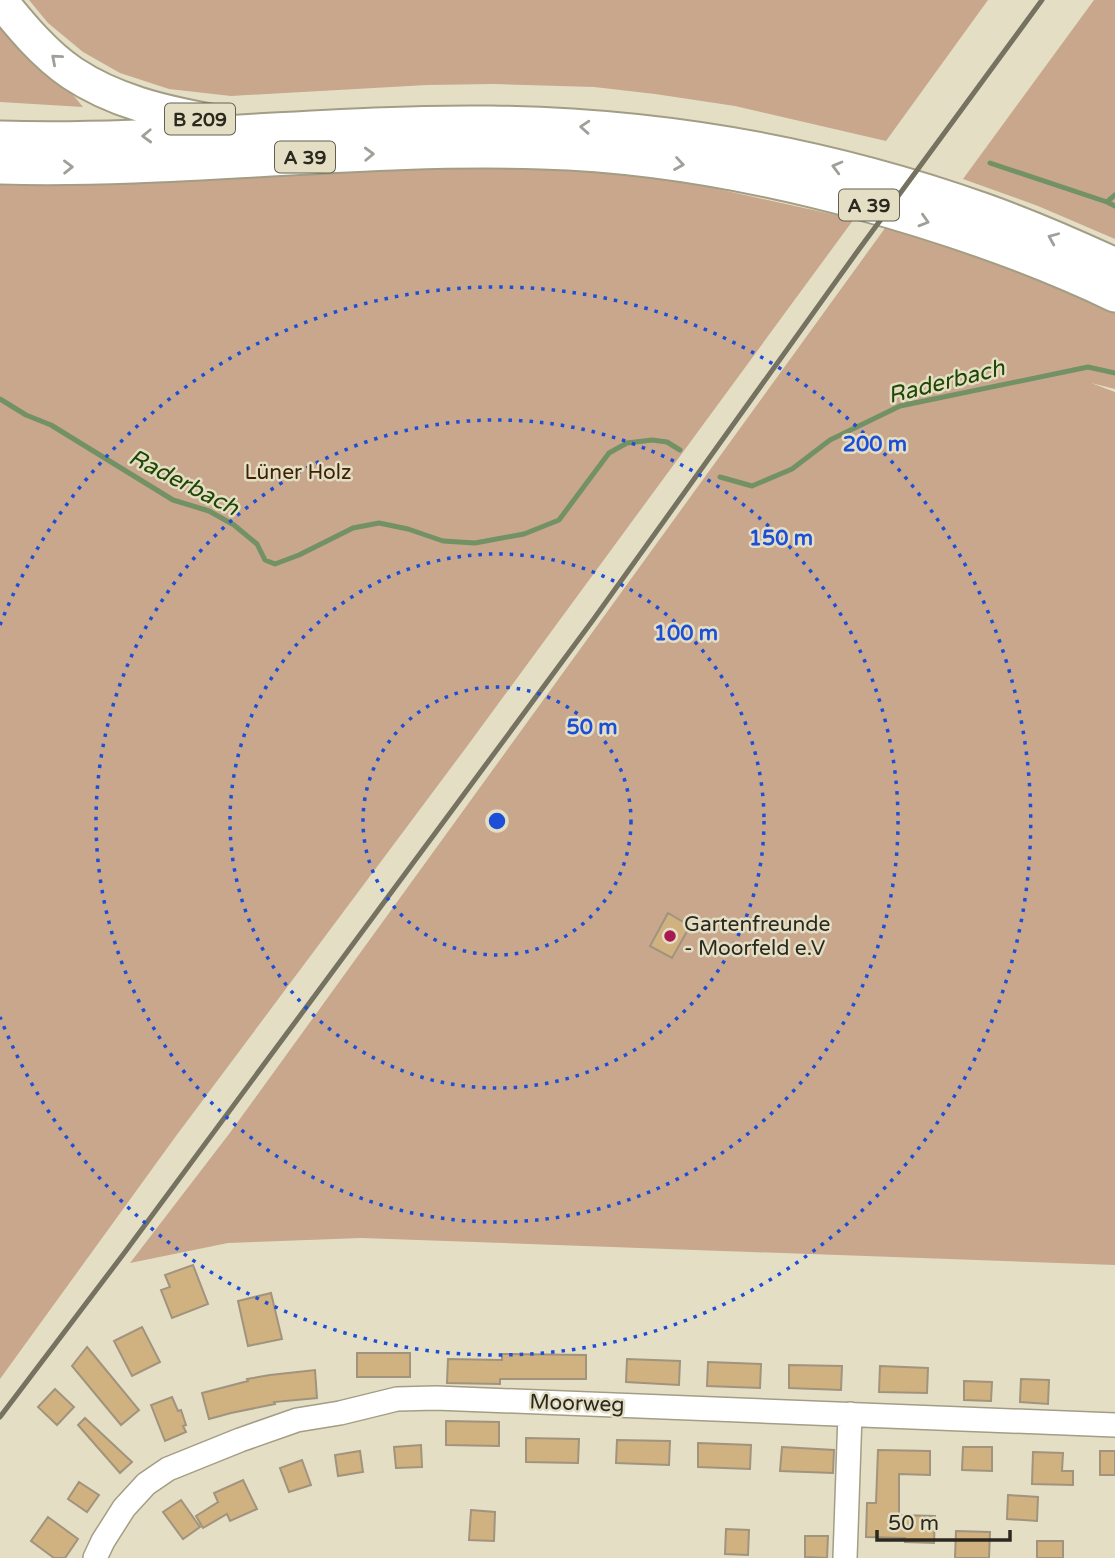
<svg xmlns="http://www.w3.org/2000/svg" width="1115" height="1558" viewBox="0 0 1115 1558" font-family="'Varela Round',sans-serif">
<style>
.green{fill:#c8a78d}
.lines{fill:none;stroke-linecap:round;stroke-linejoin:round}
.stream{stroke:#729164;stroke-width:5}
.building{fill:#d0b281;stroke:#a1937d;stroke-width:2}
.minor-casing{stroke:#a29d84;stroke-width:26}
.highway-casing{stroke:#a29d84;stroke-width:37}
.minor{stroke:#fff;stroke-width:23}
.highway{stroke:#fff;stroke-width:33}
.rail{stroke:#757261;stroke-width:5}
.oneway{stroke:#a09f9a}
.ring{fill:none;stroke:#1d4ed8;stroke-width:3.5;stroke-dasharray:3.5 7}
.poi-dot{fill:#a91952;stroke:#e4dfc4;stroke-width:2.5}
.labels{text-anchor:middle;stroke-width:5;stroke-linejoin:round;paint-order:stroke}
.shield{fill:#e4dfc4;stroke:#626050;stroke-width:2}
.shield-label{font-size:19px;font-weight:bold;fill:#2b291f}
.park-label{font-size:21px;fill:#3f2103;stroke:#e4dfc4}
.poi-label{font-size:21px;fill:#2b291f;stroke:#e4dfc4;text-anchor:start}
.street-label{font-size:21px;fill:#2b291f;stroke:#e4dfc4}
.water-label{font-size:23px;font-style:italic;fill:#204702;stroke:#e4dfc4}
.centre{fill:#1d4ed8;stroke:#e4dfc4;stroke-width:3.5}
.ring-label{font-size:21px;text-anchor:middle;font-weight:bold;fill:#1d4ed8;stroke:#e4dfc4;stroke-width:5;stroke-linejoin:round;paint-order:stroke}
</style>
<rect width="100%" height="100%" fill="#e4dfc4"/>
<path class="green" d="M29 0H988L886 141 735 106 655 94 594 87 494 84 427 85 231 96 169 89 120 73 83 52 48 23Z
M1094 0H1115V239L1038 206 963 179Z
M0 19 65 85 83 107 0 102Z
M467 166 654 175 854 219 468 745 176 1136 0 1379V185L34 186Z
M888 224 1036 271 1115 310V389L1091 383 1115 392V1265L361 1238 228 1243 130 1263 229 1134Z"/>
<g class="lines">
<path class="stream" d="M990 163 1107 202
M1115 195 1107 202 1115 206
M0 399 26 415 51 425 173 500 209 511 234 525 257 544 265 560 275 564 299 555 353 528 379 523 408 529 443 541 475 543 524 534 559 520 609 453 627 443 652 440 667 442 680 450
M720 477 752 486 792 469 830 440 900 406 1088 367 1115 373"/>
</g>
<path class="building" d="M668 913 690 926 672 958 650 946Z
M193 1265 208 1304 172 1318 161 1290 170 1287 165 1275Z
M271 1293 282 1339 248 1346 238 1301Z
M142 1327 160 1362 132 1376 114 1341Z
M87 1347 139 1410 121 1425 72 1366Z
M357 1353H410V1377H357Z
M502 1354 586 1355V1379H500V1384L447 1383 448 1359 502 1360Z
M627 1359 680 1361 679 1385 626 1382Z
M708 1362 761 1364 760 1388 707 1386Z
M789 1365 842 1366 841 1390 789 1388Z
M880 1366 928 1368 927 1393 879 1392Z
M315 1370 317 1398 274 1402 275 1404 231 1413 209 1419 202 1393 248 1381 247 1379 270 1375Z
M1021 1379 1049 1380 1048 1404 1020 1402Z
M964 1381 992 1382 991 1401 964 1400Z
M55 1389 74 1407 57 1425 38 1407Z
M172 1397 178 1411 181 1410 186 1425 183 1426 186 1432 165 1441 151 1405Z
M85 1418 132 1462 120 1473 78 1425Z
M446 1421 499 1422V1446L446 1445Z
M526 1438 579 1439 578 1463 526 1462Z
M617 1440 670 1441 669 1465 616 1463Z
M698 1443 751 1445 750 1469 698 1467Z
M421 1445 422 1467 396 1468 394 1447Z
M782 1447 834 1450 833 1473 780 1471Z
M963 1447H992V1471L962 1470Z
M878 1450 930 1451V1475L899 1474V1515L935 1516 934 1543 905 1542V1538L866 1537 867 1503H876Z
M360 1451 363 1472 338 1476 335 1455Z
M1100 1451H1115V1475H1100Z
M1033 1452 1063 1453 1062 1471H1073V1485L1032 1484Z
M302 1460 311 1485 289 1492 280 1468Z
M243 1480 257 1509 230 1521 227 1514 203 1528 196 1516 218 1502 214 1493Z
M79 1482 99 1495 87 1512 68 1499Z
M1008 1495 1038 1497 1037 1521 1007 1519Z
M181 1500 200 1527 183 1539 163 1512Z
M471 1510 495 1512 494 1541 469 1540Z
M48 1517 78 1539 65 1558H54L31 1541Z
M726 1529 749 1530 748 1555 725 1554Z
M956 1531 990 1532 989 1558H955Z
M805 1536H828L827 1558 805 1557Z
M1037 1541H1063V1558H1037Z"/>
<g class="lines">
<g class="minor-casing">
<path id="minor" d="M95 1558 103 1541 124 1508 146 1484 168 1469 240 1440 297 1420 340 1413 397 1399 436 1398 1115 1425
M845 1558 850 1414"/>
</g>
<g class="highway-casing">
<path id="highway" d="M0 0C21 26 44 54 72 73 114 101 162 112 210 121
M0 138C164 143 327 121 491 123 658 125 825 154 983 210 1028 226 1072 245 1115 265
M0 167C181 172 361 146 542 152 649 155 755 174 858 202 946 226 1033 256 1115 295"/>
</g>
<use href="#minor" class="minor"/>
<use href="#highway" class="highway"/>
<path class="rail" d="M0 1417 125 1252 593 620 857 252 1042 0"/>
</g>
<defs><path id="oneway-chevron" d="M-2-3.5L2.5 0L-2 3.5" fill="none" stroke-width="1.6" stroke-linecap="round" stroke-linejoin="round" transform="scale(1.75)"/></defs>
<g class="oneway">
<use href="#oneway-chevron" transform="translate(56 59) rotate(-139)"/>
<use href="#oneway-chevron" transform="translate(585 127) rotate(-176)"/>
<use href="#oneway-chevron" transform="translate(147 136) rotate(178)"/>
<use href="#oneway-chevron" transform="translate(369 154) rotate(-2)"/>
<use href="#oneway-chevron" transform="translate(679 164) rotate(9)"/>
<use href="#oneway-chevron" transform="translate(68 167) rotate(-1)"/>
<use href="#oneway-chevron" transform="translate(837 167) rotate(-165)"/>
<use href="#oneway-chevron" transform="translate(924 221) rotate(17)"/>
<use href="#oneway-chevron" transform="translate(1053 238) rotate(-157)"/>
</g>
<g class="ring">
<circle cx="497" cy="821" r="134"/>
<circle cx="497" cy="821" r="267"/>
<circle cx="497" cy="821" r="401"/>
<path d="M0 625A534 534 0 1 1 0 1017"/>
</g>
<circle class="poi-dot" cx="670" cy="936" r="7"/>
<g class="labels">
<g class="shield">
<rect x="165" y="103.5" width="70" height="31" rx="5"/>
<rect x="275" y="141.5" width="60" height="31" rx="5"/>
<rect x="839" y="189.5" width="60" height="31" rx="5"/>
</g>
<g class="shield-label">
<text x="200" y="126">B 209</text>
<text x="305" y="164">A 39</text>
<text x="869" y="212">A 39</text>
</g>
<g class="park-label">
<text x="298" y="479">Lüner Holz</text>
</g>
<g class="poi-label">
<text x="684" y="931">Gartenfreunde<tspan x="684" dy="24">- Moorfeld e.V</tspan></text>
</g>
<g class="street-label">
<text transform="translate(577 1403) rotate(2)" y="7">Moorweg</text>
</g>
<g class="water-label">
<text transform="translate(946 381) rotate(-14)" y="8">Raderbach</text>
<text transform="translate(184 482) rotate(27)" y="8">Raderbach</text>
</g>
</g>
<circle cx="497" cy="821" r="10" class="centre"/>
<g class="ring-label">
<text x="875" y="451">200 m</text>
<text x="781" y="545">150 m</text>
<text x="686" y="640">100 m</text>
<text x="592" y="734">50 m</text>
</g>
<path d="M877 1530v10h133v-10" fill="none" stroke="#2b291f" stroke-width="3.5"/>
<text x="888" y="1530" font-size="21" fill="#2b291f" stroke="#e4dfc4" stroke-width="5" paint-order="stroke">50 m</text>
</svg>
